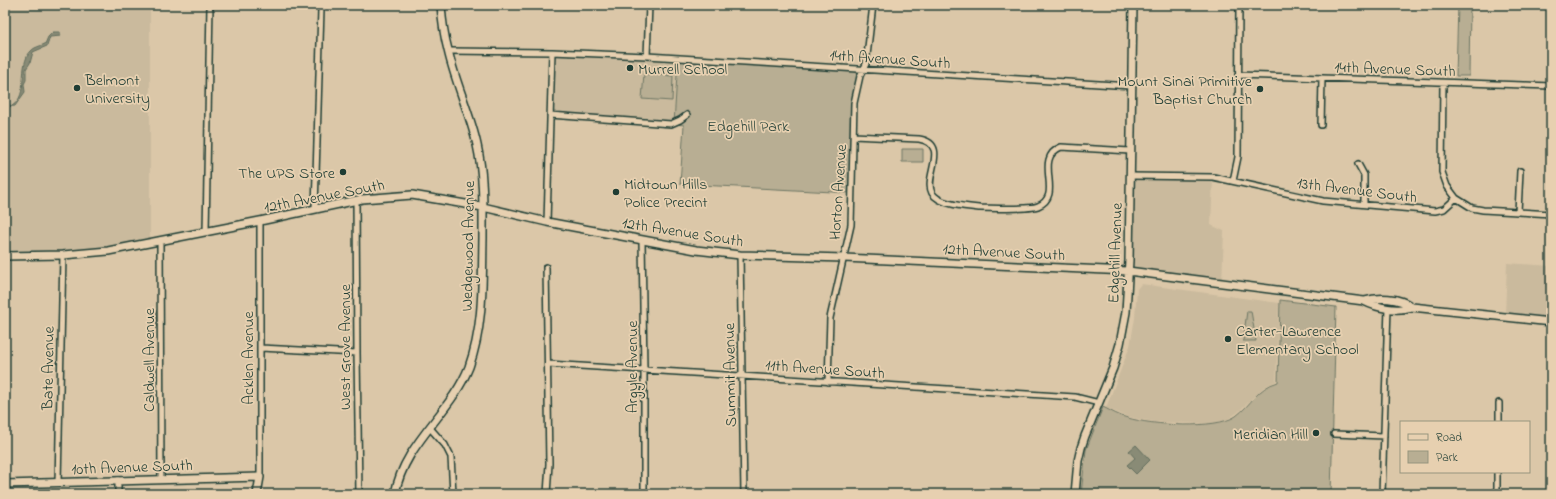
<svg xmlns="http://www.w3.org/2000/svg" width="1556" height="499" viewBox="0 0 1556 499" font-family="'Indie Flower',sans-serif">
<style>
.built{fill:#caba9d}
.green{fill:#b8ae93;stroke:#6c7664}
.water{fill:#898b76;stroke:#5f6c5c}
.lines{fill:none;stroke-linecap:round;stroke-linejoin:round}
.street-casing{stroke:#1f3d34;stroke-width:8}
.secondary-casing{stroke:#1f3d34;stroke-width:10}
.street{stroke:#e7d0b0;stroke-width:5}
.secondary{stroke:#e7d0b0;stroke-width:7}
.poi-dot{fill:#1f3d34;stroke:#e7d0b0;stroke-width:1.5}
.labels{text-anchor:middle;stroke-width:3.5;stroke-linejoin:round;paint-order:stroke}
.street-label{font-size:16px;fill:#1f3d34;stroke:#e7d0b0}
.poi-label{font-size:16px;fill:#1f3d34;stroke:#e7d0b0;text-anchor:start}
.park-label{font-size:16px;fill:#2e483e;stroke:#e7d0b0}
</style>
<rect width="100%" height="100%" fill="#dbc7a8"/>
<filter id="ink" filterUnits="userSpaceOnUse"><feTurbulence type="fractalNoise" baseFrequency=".025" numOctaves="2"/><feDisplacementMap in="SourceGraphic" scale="8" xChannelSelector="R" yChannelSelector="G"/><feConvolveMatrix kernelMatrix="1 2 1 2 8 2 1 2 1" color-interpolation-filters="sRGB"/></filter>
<g filter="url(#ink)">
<path class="built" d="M5 5H150V242L108 251 5 256Z
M552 52 678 58 674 124 550 115Z
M1130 176 1213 177 1211 225 1224 231 1222 283 1128 271Z
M1507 263 1551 266V322L1505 317Z
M1141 284 1279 303 1276 381 1264 387 1237 413 1226 420 1211 424 1154 422 1128 417 1106 408 1130 346 1135 318 1137 289Z"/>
<path class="green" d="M1458 5H1470L1469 76H1456Z
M678 58 863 70 854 104 852 193 680 184 684 125 674 124Z
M644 74 673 76 672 101 642 99Z
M902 149H923V162H902Z
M1280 300 1336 307 1331 494H1081L1086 450 1103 407C1111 411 1119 416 1128 418 1151 425 1216 430 1236 416 1252 404 1257 388 1278 382Z
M1247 311H1251L1256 341H1243Z"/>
<path class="water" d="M53 32H60L61 36 50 37 47 46 33 52 30 63 26 69V80L24 84 25 92 15 106 5 107 6 103 12 106C30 95 17 65 31 51 34 47 41 46 45 44L48 37Z
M1136 445 1150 460 1136 474 1127 465 1135 458 1129 451Z"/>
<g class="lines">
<g class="street-casing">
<path id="street" d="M448 51 552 52 647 56 1131 86
M647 56 649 5
M1238 75 1551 86
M1443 83 1442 172 1447 186 1456 198
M550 115 671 124 680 120 687 115
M1321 125 1322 78
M853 136 919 139C951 144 923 177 932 193 939 205 968 207 980 208 991 208 1029 210 1038 206 1065 195 1032 159 1061 147L1130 151
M1358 164 1364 175V204
M1130 176 1213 177 1323 201 1435 211 1444 209 1456 198 1472 208 1483 210 1551 214
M1233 181 1238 157 1239 5
M356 200 357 353 359 494
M315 208 321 9
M1518 212 1520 171
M260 221V477
M547 222 552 52
M206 232 210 5
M160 240 161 479
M642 241 644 370V494
M740 255 744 494
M546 267 549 464 547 494
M261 348 357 353
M548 364 1075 397 1099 403
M828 382 830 318 851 225 854 103 860 76 866 64 873 5
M1499 422V403
M430 428 445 445 451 457 453 494
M1334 434 1384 436
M58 482 63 255
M118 494V480
M1382 494 1388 308
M1497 494V472"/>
</g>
<g class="secondary-casing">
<path id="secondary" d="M5 256 63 255 108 251 260 221 362 199 412 195 483 207 547 222 696 250 740 255 844 258 1128 271 1364 301C1378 308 1397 312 1412 307L1551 322
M1364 301C1378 297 1399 297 1412 307
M5 484 260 477 257 494
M395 494C404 443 451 413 469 367 484 325 482 282 483 238 483 207 484 176 477 145 470 113 455 82 448 50 444 35 442 20 441 5
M1075 494 1078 461 1081 448 1085 436 1113 368 1120 344 1126 312 1129 260 1133 5"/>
</g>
<use href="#street" class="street"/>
<use href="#secondary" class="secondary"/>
</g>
</g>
<g class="poi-dot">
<circle cx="630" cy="68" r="4"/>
<circle cx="77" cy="88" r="4"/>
<circle cx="1260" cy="89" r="4"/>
<circle cx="343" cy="172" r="4"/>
<circle cx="616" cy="192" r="4"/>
<circle cx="1228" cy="339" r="4"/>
<circle cx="1316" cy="433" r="4"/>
</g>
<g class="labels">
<g class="street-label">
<text transform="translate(890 58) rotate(4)" y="6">14th Avenue South</text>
<text transform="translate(1395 68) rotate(2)" y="6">14th Avenue South</text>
<text transform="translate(1357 189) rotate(7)" y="6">13th Avenue South</text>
<text transform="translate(837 192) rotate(-86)" y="6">Horton Avenue</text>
<text transform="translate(324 195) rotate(-11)" y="6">12th Avenue South</text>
<text transform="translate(683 231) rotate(9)" y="6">12th Avenue South</text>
<text transform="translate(467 246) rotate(-89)" y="6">Wedgewood Avenue</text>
<text transform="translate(1004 251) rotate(3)" y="6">12th Avenue South</text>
<text transform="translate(1114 253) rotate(-88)" y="6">Edgehill Avenue</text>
<text transform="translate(344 347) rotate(-90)" y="6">West Grove Avenue</text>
<text transform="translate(247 358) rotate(-90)" y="6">Acklen Avenue</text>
<text transform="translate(148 360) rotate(-90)" y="6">Caldwell Avenue</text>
<text transform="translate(631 367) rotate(-90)" y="6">Argyle Avenue</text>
<text transform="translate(47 368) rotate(-89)" y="6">Bate Avenue</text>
<text transform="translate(825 368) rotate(4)" y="6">11th Avenue South</text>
<text transform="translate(729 375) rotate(-91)" y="6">Summit Avenue</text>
<text transform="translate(132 466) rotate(-2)" y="6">10th Avenue South</text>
</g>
<g class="poi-label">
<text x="638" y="74">Murrell School</text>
<text x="85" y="85">Belmont<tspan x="85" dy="18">University</tspan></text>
<text x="1252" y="86" text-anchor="end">Mount Sinai Primitive<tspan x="1252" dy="18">Baptist Church</tspan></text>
<text x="335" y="178" text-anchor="end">The UPS Store</text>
<text x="624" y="189">Midtown Hills<tspan x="624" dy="18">Police Precint</tspan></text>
<text x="1236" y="336">Carter-Lawrence<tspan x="1236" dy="18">Elementary School</tspan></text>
<text x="1308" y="439" text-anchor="end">Meridian Hill</text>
</g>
<g class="park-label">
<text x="748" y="131">Edgehill Park</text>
</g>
</g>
<rect width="1556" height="499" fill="none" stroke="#e7d0b0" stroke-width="20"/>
<rect x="10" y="10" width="1536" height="479" fill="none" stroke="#1f3d34" stroke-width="1.5" filter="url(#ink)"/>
<rect x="1400" y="421" width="130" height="52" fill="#e7d0b0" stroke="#97957e"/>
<rect x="1408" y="434" width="20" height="6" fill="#e7d0b0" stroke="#97957e"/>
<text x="1436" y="441" font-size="12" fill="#1f3d34">Road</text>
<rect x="1408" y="451" width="20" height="12" fill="#b8ae93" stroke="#97957e"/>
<text x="1436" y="461" font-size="12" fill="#1f3d34">Park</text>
</svg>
